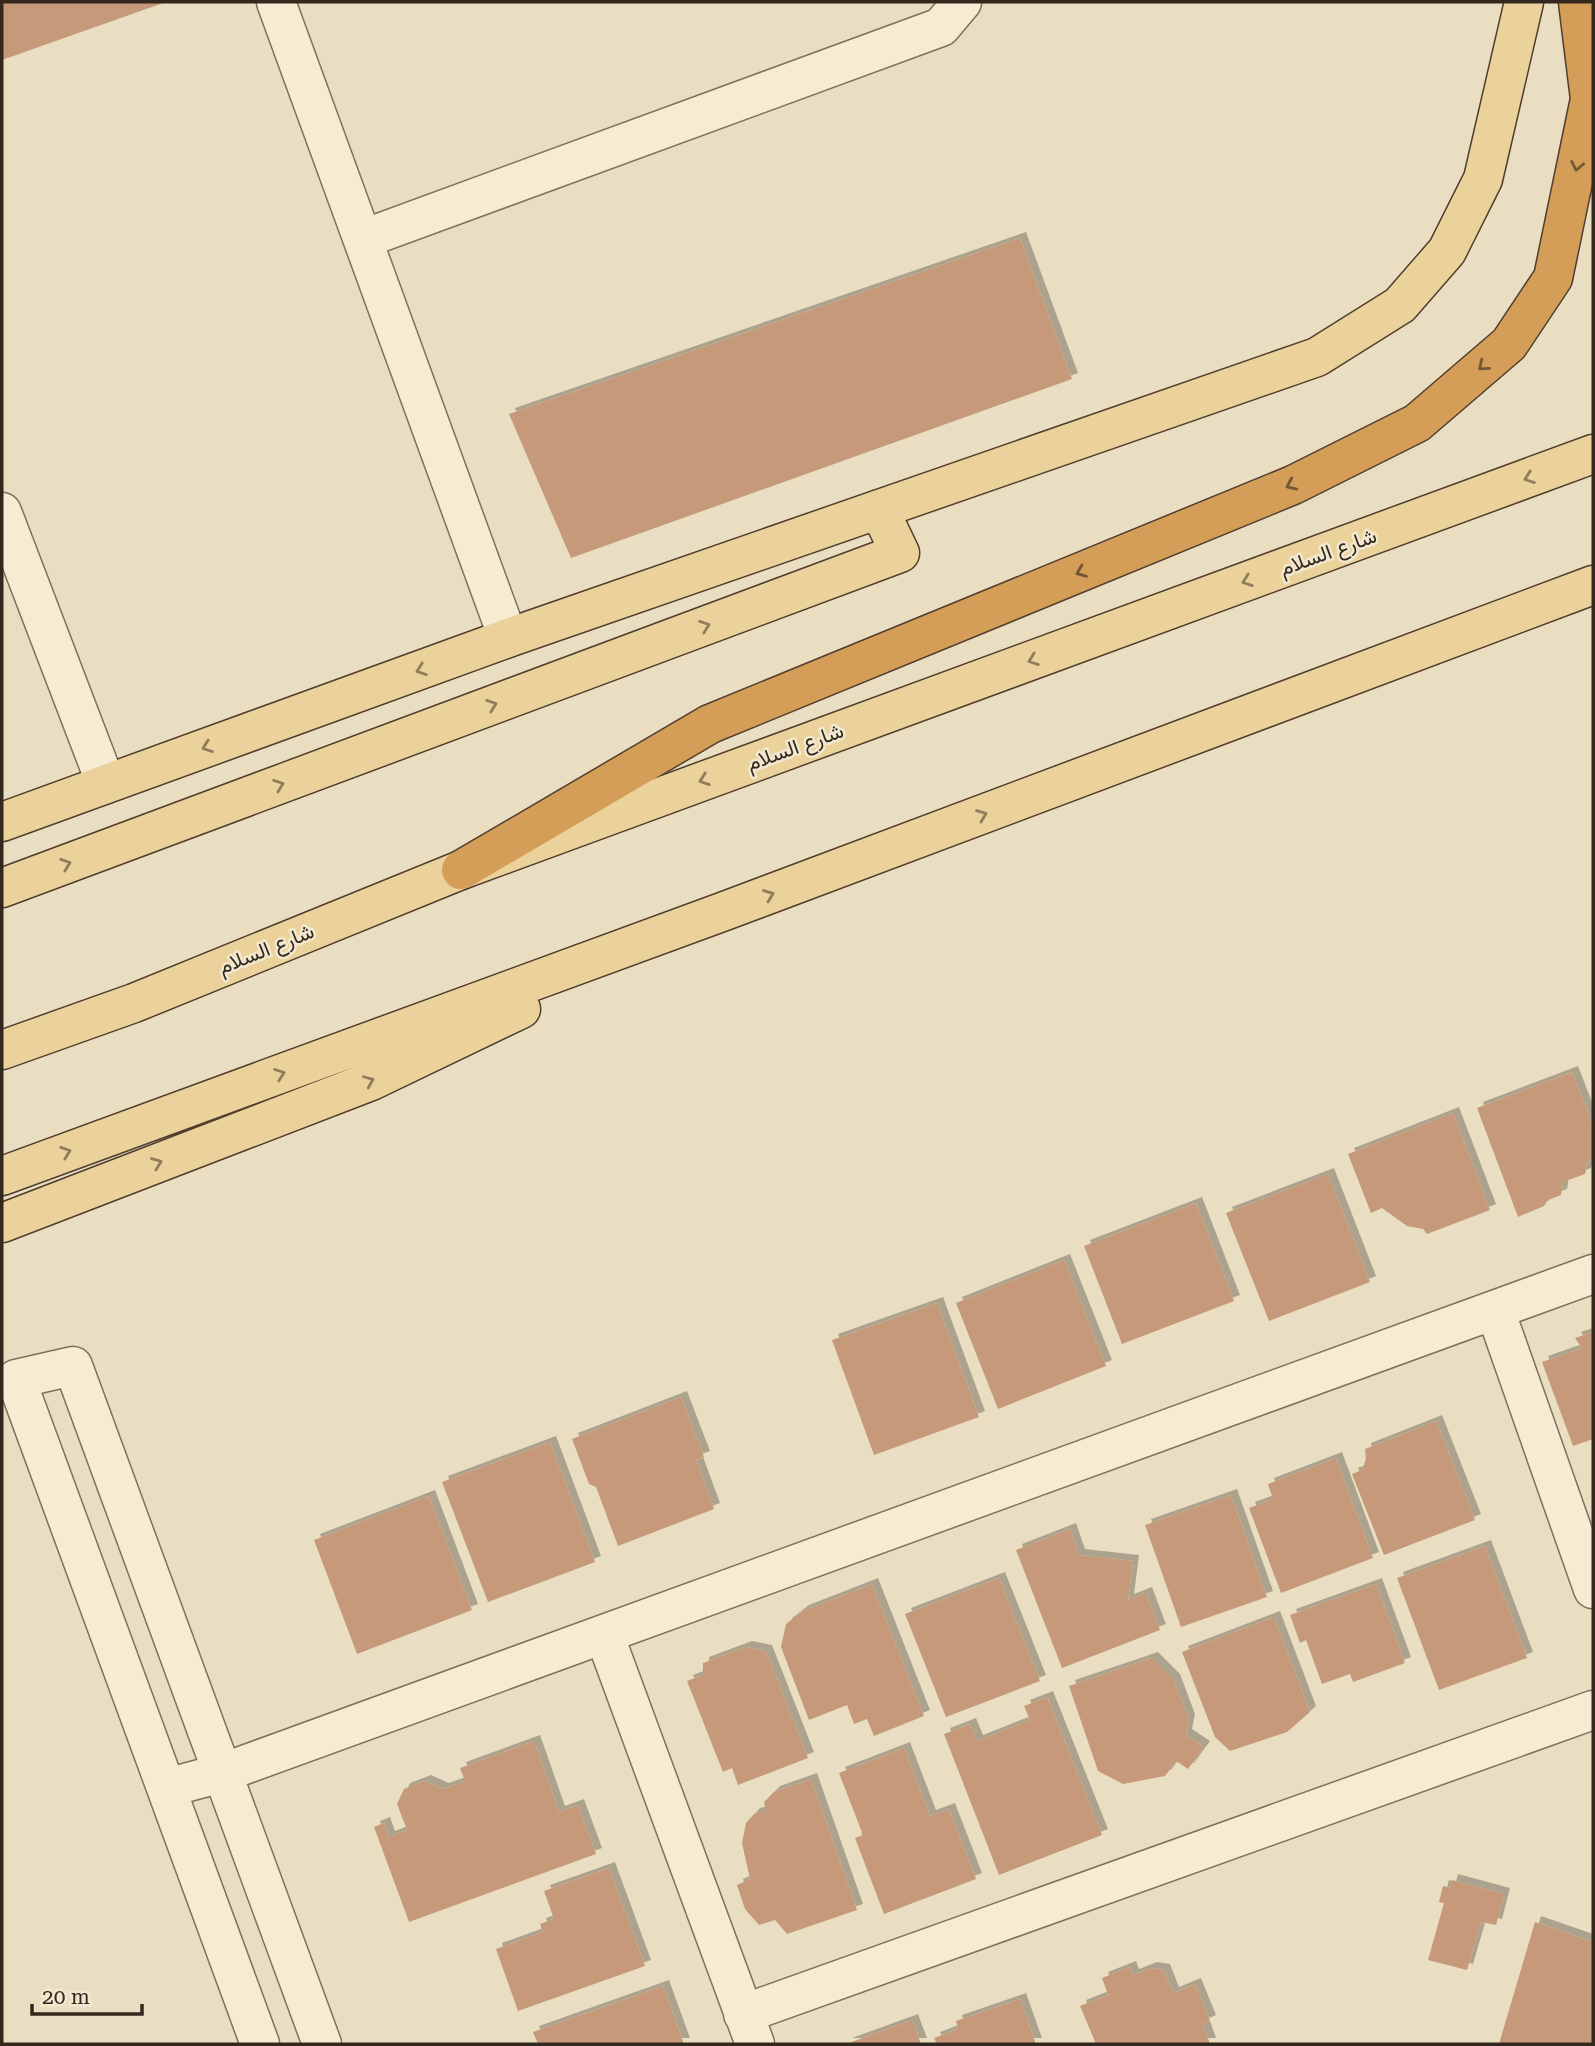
<svg xmlns="http://www.w3.org/2000/svg" width="1595" height="2046" viewBox="0 0 1595 2046" font-family="'Roboto Serif',Vazirmatn,serif">
<style>
.building{fill:#c5997a;filter:url(#shadow)}
.lines{fill:none;stroke-linecap:round;stroke-linejoin:round}
.minor-casing{stroke:#826f5a;stroke-width:41}
.major-casing{stroke:#503e2e;stroke-width:41}
.highway-casing{stroke:#503e2e;stroke-width:41}
.minor{stroke:#f6ecd4;stroke-width:38}
.major{stroke:#ebd29b;stroke-width:38}
.highway{stroke:#d49d58;stroke-width:38}
.oneway{stroke:#735735}
.oneway2{stroke:#8f7d5c}
.labels{text-anchor:middle;stroke-width:5;stroke-linejoin:round;paint-order:stroke}
.street-label{font-size:21px;fill:#33281d;stroke:#f2e8d0}
</style>
<defs>
<filter id="shadow"><feDropShadow dx="6" dy="-6" stdDeviation="0" flood-color="#0004"/></filter>
</defs>
<rect width="100%" height="100%" fill="#eadec2"/>
<path class="building" d="M2 2H166L2 60Z
M1020 238 1072 379 571 558 509 414Z
M1572 1072 1593 1126V1160L1588 1161 1585 1174 1563 1182 1561 1195 1548 1200 1544 1206 1518 1217 1477 1108Z
M1453 1113 1490 1210 1427 1234 1423 1229 1407 1226 1382 1208 1371 1213 1348 1154Z
M1328 1174 1370 1282 1269 1321 1226 1213Z
M1196 1203 1234 1301 1122 1344 1084 1246Z
M1064 1260 1106 1366 998 1409 956 1303Z
M937 1303 979 1417 874 1455 832 1340Z
M1593 1332V1439L1573 1446 1542 1362 1582 1348 1575 1338Z
M681 1397 704 1457 696 1460 714 1509 618 1546 596 1487 589 1484 572 1439Z
M1436 1421 1475 1520 1384 1555 1352 1474 1362 1470 1366 1459 1365 1449Z
M550 1442 595 1562 488 1602 442 1482Z
M1336 1458 1373 1558 1281 1593 1249 1508 1273 1499 1268 1484Z
M1231 1495 1267 1597 1181 1627 1145 1525Z
M429 1496 472 1610 357 1654 314 1540Z
M1070 1529 1079 1555 1133 1561 1128 1600 1146 1593 1160 1630 1062 1668 1016 1550Z
M1485 1546 1527 1658 1439 1690 1397 1578Z
M999 1578 1040 1681 946 1717 905 1614Z
M872 1584 924 1716 874 1736 867 1719 854 1724 847 1705 809 1720 781 1647 786 1624 803 1611Z
M1376 1584 1405 1663 1353 1682 1350 1674 1322 1684 1306 1640 1300 1643 1290 1615Z
M1274 1617 1310 1712 1287 1732 1230 1751 1215 1737 1182 1652Z
M746 1647 766 1651 808 1758 738 1785 732 1768 723 1772 687 1681 703 1675V1663Z
M1152 1658 1174 1680 1189 1720 1186 1735 1204 1747 1188 1769 1176 1761 1165 1776 1123 1784 1098 1771 1069 1686Z
M1047 1697 1102 1835 999 1875 944 1734 970 1724 977 1741 1030 1720 1024 1706Z
M534 1741 559 1812 578 1805 596 1854 409 1922 374 1827 384 1823 389 1837 407 1830 397 1804 404 1789 425 1781 443 1789 465 1781 460 1768Z
M904 1748 930 1816 949 1809 976 1879 884 1914 855 1838 863 1835 839 1773Z
M811 1779 857 1910 787 1934 775 1920 759 1925 745 1909 737 1885 750 1879 742 1843 746 1823 754 1814 766 1811 764 1802 774 1792Z
M609 1868 645 1966 518 2011 496 1949 543 1932 540 1924 554 1919 544 1891Z
M1452 1880 1504 1894 1496 1925 1481 1922 1467 1970 1428 1960 1444 1903 1439 1902 1443 1886 1450 1888Z
M1535 1922 1593 1942V2044H1499Z
M1130 1967 1133 1975 1151 1968 1164 1970 1173 1993 1195 1984 1210 2021 1203 2024 1210 2044H1096L1080 2006 1108 1995 1102 1978Z
M663 1986 684 2044H538L533 2032Z
M1020 1999 1036 2044H937L934 2038 958 2029 956 2021Z
M912 2020 921 2044H846Z"/>
<g class="lines">
<g class="minor-casing">
<path id="minor" d="M276 2 508 638
M363 239 941 27 962 2
M2 512 106 784
M1495 1310 1593 1589
M604 1634 755 2044
M166 1788 222 1773 1593 1274
M743 2014 1593 1710
M260 2044 16 1379 73 1366 322 2044"/>
</g>
<g class="major-casing">
<path id="major" d="M2 822 508 638 1317 357 1400 305 1447 251 1483 179 1524 2
M2 888 900 553 879 509
M2 1050 134 1003 461 870 1593 454
M2 1176 722 912 1593 585
M2 1223 371 1081 521 1009"/>
</g>
<g class="highway-casing">
<path id="highway" d="M461 870 710 724 1293 485 1417 423 1509 344 1553 278 1590 99 1578 2"/>
</g>
<use href="#minor" class="minor"/>
<use href="#major" class="major"/>
<use href="#highway" class="highway"/>
</g>
<defs><path id="oneway-chevron" d="M-2-3.5L2.5 0L-2 3.5" fill="none" stroke-width="1.6" stroke-linecap="round" stroke-linejoin="round" transform="scale(1.75)"/></defs>
<g class="oneway">
<use href="#oneway-chevron" transform="translate(1577 166) rotate(101)"/>
<use href="#oneway-chevron" transform="translate(1483 366) rotate(140)"/>
<use href="#oneway-chevron" transform="translate(1291 485) rotate(156)"/>
<use href="#oneway-chevron" transform="translate(1081 572) rotate(158)"/>
</g>
<g class="oneway2">
<use href="#oneway-chevron" transform="translate(1529 478) rotate(160)"/>
<use href="#oneway-chevron" transform="translate(1247 581) rotate(160)"/>
<use href="#oneway-chevron" transform="translate(705 626) rotate(-20)"/>
<use href="#oneway-chevron" transform="translate(1033 660) rotate(160)"/>
<use href="#oneway-chevron" transform="translate(421 670) rotate(160)"/>
<use href="#oneway-chevron" transform="translate(492 705) rotate(-20)"/>
<use href="#oneway-chevron" transform="translate(207 747) rotate(160)"/>
<use href="#oneway-chevron" transform="translate(704 780) rotate(160)"/>
<use href="#oneway-chevron" transform="translate(279 785) rotate(-20)"/>
<use href="#oneway-chevron" transform="translate(982 815) rotate(-21)"/>
<use href="#oneway-chevron" transform="translate(66 864) rotate(-20)"/>
<use href="#oneway-chevron" transform="translate(769 895) rotate(-21)"/>
<use href="#oneway-chevron" transform="translate(280 1074) rotate(-20)"/>
<use href="#oneway-chevron" transform="translate(369 1081) rotate(-23)"/>
<use href="#oneway-chevron" transform="translate(66 1152) rotate(-20)"/>
<use href="#oneway-chevron" transform="translate(157 1163) rotate(-21)"/>
</g>
<g class="labels">
<g class="street-label">
<text transform="translate(1328 552) rotate(-20)" y="7">شارع السلام</text>
<text transform="translate(795 747) rotate(-20)" y="7">شارع السلام</text>
<text transform="translate(266 949) rotate(-22)" y="7">شارع السلام</text>
</g>
</g>
<rect width="1595" height="2046" fill="none" stroke="#33281d" stroke-width="7"/>
<path d="M32 2004v10h110v-10" fill="none" stroke="#33281d" stroke-width="3.5"/>
<text x="42" y="2004" font-size="21" fill="#33281d" stroke="#f2e8d0" stroke-width="5" paint-order="stroke">20 m</text>
</svg>
